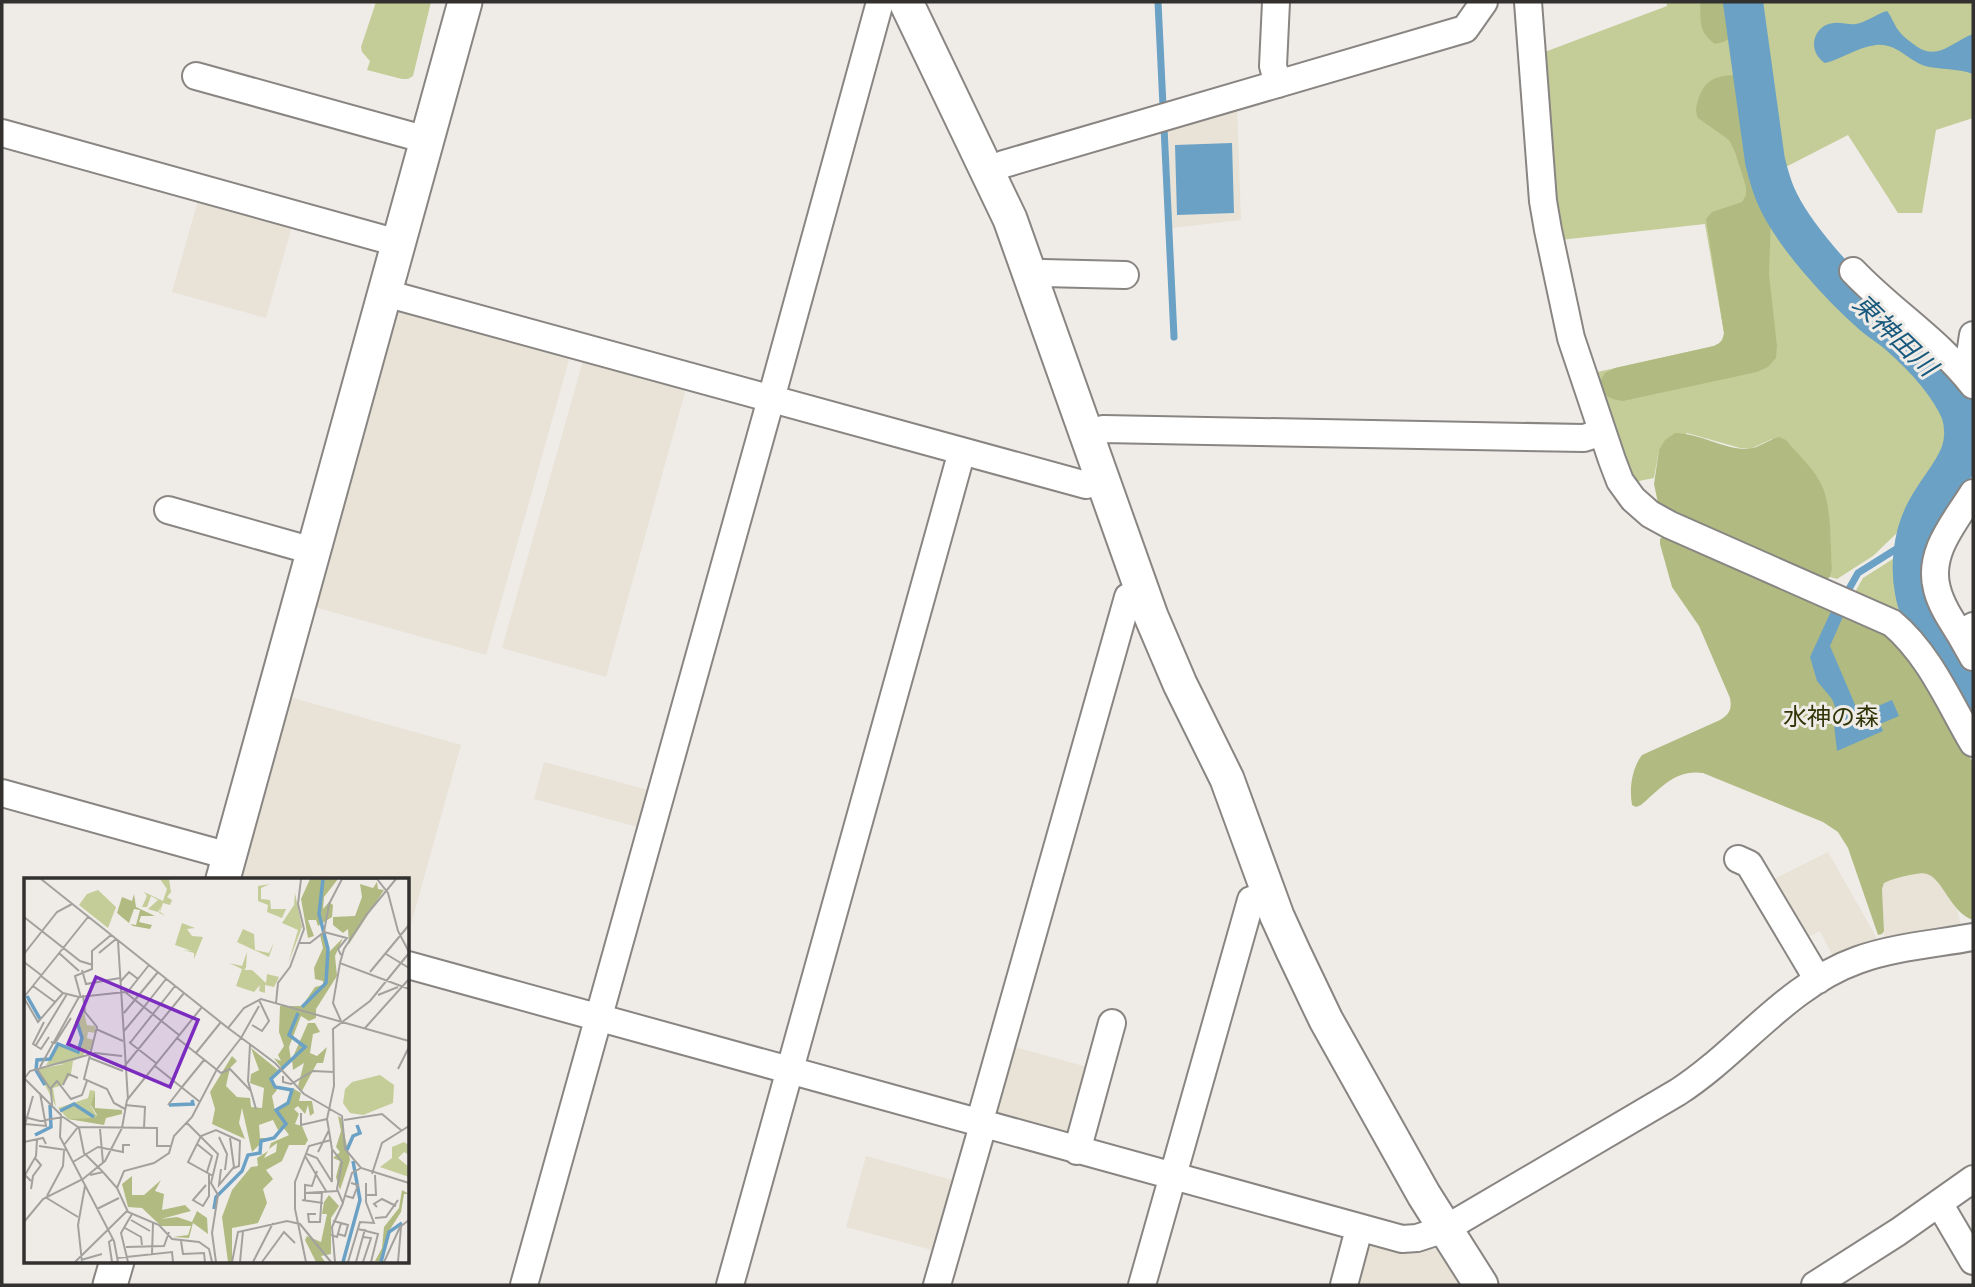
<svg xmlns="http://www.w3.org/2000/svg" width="1975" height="1287" viewBox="0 0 1975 1287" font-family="'DejaVu Sans','Noto Sans JP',sans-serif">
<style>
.built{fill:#e8e2d7}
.green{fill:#c4cd97}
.forest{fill:#b1bb81}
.water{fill:#6aa1c5}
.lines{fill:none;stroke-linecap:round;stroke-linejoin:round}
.stream{stroke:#6aa1c5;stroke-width:7}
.river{stroke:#6aa1c5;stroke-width:40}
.minor-casing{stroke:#888582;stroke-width:30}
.tertiary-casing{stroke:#888582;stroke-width:37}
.minor{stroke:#fff;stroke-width:26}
.tertiary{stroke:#fff;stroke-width:33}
.labels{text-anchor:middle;stroke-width:6;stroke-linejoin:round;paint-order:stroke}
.park-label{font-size:24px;fill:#313608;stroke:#efece8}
.water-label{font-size:26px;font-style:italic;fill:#18597d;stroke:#efece8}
.inset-river{fill:none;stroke:#6aa1c5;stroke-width:3.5}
.inset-road{fill:none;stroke:#a3a19e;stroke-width:2}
.view{fill:#7b2cbf;fill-opacity:0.15;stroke:#7b2cbf;stroke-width:3.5}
.inset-edge{fill:none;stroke:#32312f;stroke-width:3.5}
</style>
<rect width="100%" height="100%" fill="#efece8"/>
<path class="built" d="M1237 104 1241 220 1171 228 1168 125Z
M199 197 293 223 266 318 172 292Z
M399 306 571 353 486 655 311 606 392 309Z
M584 357 687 385 606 677 502 648Z
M286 696 461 745 408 935V879H235Z
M544 762 652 791 641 828 534 799Z
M1828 852 1879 942 1834 959 1820 931 1802 940 1768 882Z
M1919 873 1928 874 1934 878 1957 910 1962 929 1884 942 1882 889 1884 883 1890 880Z
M1008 1045 1094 1069 1074 1139 993 1117Z
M866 1156 959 1182 939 1252 846 1227Z
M1368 1242 1401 1249H1443L1467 1285H1352Z"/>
<path class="green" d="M376 2H431L413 76 408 79H402L367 70 370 61 362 52 361 47Z
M1666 2H1733C1738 39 1743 76 1748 113 1753 142 1755 173 1767 201 1781 233 1807 261 1830 287 1866 327 1913 354 1942 400 1948 409 1954 418 1956 429 1958 438 1955 446 1953 455L1898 532 1873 556 1837 579 1830 577 1832 570 1772 439 1750 449 1740 448 1687 433 1659 450 1654 478 1634 482 1593 373 1714 346C1721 343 1723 340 1724 333L1705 224 1560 240 1555 214 1542 53 1667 6Z
M1753 2H1973V118L1936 130 1922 213H1898L1848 135 1778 171Z
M1907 550C1904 580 1912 605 1921 634L1854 594 1863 578Z"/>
<path class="forest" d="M1700 2H1733C1736 23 1741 40 1715 44 1698 32 1701 21 1700 2Z
M1735 75 1742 81 1745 89 1755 163 1771 219 1769 274 1777 346 1776 358 1768 367 1757 372 1623 401C1609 399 1603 396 1599 383L1605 373 1615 368 1714 346C1721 343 1723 340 1724 333L1706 219 1712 212 1742 202 1746 195V187L1735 152 1729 140 1698 118C1695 111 1696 108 1698 100 1705 80 1714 76 1735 75Z
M1675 433C1699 433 1726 450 1747 449 1759 448 1768 440 1779 437L1786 440C1798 455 1816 470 1823 488 1832 511 1830 546 1832 570L1830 577 1825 580 1665 510 1658 503 1654 484 1659 450 1665 440Z
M1665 535 1886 632 1912 658 1973 763V920C1950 912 1943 879 1927 874 1922 872 1915 874 1910 875 1901 877 1892 879 1884 883L1882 889 1884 931 1882 934 1878 935 1848 848 1838 832 1823 822 1703 773C1675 769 1661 788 1641 805L1636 807 1632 805C1629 788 1632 768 1642 755L1720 720C1730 714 1732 709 1730 698L1699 626 1672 587 1660 544V539Z"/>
<path class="water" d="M1887 11C1892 17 1894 25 1899 31 1903 37 1910 41 1916 46 1938 62 1953 41 1973 34V74C1957 68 1941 70 1925 66 1907 60 1897 43 1876 45 1858 47 1842 59 1825 63 1807 52 1812 25 1834 23 1841 22 1849 25 1856 24 1867 22 1876 14 1887 11Z
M1232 143 1234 213 1177 215 1175 145Z
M1833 607 1845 612 1830 646 1859 714 1892 700 1899 716 1880 724 1883 731 1837 751 1834 725 1838 714 1832 699 1817 681 1810 657Z"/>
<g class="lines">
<path class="stream" d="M1158 2 1163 106
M1164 127 1174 337
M1845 596 1858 573 1917 536"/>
<path class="river" d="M1743 2 1765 161C1768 173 1771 185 1776 196 1793 235 1841 287 1873 315 1881 322 1890 327 1898 334 1922 355 1948 382 1961 412 1975 458 1941 479 1924 515 1913 538 1910 567 1915 592 1921 626 1955 674 1973 705"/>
<g class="minor-casing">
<path id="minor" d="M1276 2 1273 66 1278 84
M1528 2 1543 201 1548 230 1571 338 1612 460 1620 481 1633 499 1650 514 1670 525 1892 623C1929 654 1949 702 1973 743
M196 76 427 140
M2 133 398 243
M988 171 1004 164 1465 29 1484 2
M1853 271C1891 311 1939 341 1973 385
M1031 277 1043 273 1125 275
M385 293 1086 485 1102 480
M1963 373 1968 368 1973 335
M1087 435 1103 429 1584 438 1602 432
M168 510 313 551
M1973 626 1960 634 1973 657
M1960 634C1951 620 1941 605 1937 589 1927 553 1955 522 1973 493
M2 793 229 856
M1738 859 1749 864 1818 980
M408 965 1402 1239 1417 1238 1445 1229 1678 1092C1740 1052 1787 985 1858 960 1894 947 1935 944 1973 937
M979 1124 1128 597 1142 592
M1077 1151 1112 1023
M1939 1203 1973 1261
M524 1285 771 399 880 2
M730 1285C806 1007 887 730 962 451
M937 1285 983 1125
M1142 1285 1251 900 1269 894
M1344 1285 1359 1229
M1815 1285 1898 1232 1973 1179"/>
</g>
<g class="tertiary-casing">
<path id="tertiary" d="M906 2 1010 219 1151 616 1180 684 1227 779 1277 916 1293 951 1326 1020 1424 1195 1481 1285
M223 879 465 2
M110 1285 117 1261"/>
</g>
<use href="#minor" class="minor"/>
<use href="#tertiary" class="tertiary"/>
</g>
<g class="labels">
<g class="park-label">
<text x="1831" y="725">水神の森</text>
</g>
<g class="water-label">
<text transform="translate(1895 335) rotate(44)" y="9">東神田川</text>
</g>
</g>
<g transform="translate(24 878)">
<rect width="385" height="385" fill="#efece8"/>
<path d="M136 1H145L147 14 143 19 148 22 146 27 139 25 136 34 142 38 135 35 137 29 134 34 124 31 134 22 127 18 123 29H118L123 18 120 14 139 23 143 11ZM246 6 237 10V21L246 22 247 31H262L258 40 243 34 244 27 234 23V8ZM74 12 92 29 84 50 55 27 63 16ZM271 15 278 49 264 86 274 52 258 45 270 27ZM158 45 171 50 163 51 168 58 179 59 170 81V75L159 72 168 73 151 67ZM219 51 230 56 231 72 245 75 250 64 245 79 213 64ZM223 74 222 90 220 92H228L242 105 243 96 255 99 250 109 241 107V115L235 113 236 107 230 114 212 108 218 91 205 85 218 88ZM60 134 63 147 71 148 72 155 64 154 63 160 70 162 67 172H60V178L49 183 47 196 39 207 29 210 32 229 13 191 41 186 22 187 35 167 55 174 59 160 54 144ZM356 197 370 207 369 225 339 237 326 235 319 225 321 211 328 204ZM66 212 71 213 67 228 76 244 44 241 34 230 64 220ZM380 264 385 267V277L380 274 374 280 385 289V299L356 289 368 280V269Z" fill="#c4cd97"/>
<path d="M286 1H314L300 19 299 31 305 24 309 27 308 39 294 48 292 42H284L290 58 284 60 277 21ZM353 4 354 11 360 12 325 66 324 51 319 55 309 47V39L331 38 338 19 336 6 349 10ZM110 16 112 29 131 38H117L115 44 128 47 126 51 109 48 106 46 112 47 116 32 110 31 105 45 93 35 98 19 108 23ZM301 56 303 76 319 60 311 78 313 98 292 131V140L285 143 277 138 265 169 267 182 259 192 250 180 257 183 254 177 260 168 255 154 256 128H278L291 109 299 107V103L291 101 290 90 299 70 296 57ZM284 145H291L296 154 289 156 286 175 293 178 303 169 299 185H293L278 213 274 208 280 185 269 192 268 181ZM227 170 254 192 246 201 253 212 248 218 251 233 264 226 270 211 277 215 275 223H288L290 235 286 238 284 227 281 236 274 228 270 231 275 236 271 246 278 248 284 262 281 267H265L258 283 242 292 249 301 239 311 243 325 234 345 208 350V384H204L198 339 208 312 227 289 234 288 233 280 244 273 240 280 252 274 253 265 245 271 247 265 265 257 259 249 254 252 249 242 235 247 236 260H242L228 274 218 230 215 245 221 261 188 246 191 231 186 214 208 178 213 183 206 190 202 208 213 219 226 220 227 229 238 230 240 210 226 205 227 196 235 192ZM71 213V230L98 232V236L82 240 80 247 44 241 70 240 73 237 67 227ZM314 238 317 240 326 282 316 312 312 299 316 283 309 280 316 274 312 269 317 253ZM108 298V317H120L137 302 131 313 140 316 138 332 161 327 167 333 137 341 153 339 168 344 173 333 183 340 184 356 169 345 165 360 149 359 164 357 167 348H137L118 330 104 329 98 306ZM378 312 385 316H380L377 334 365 353 356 383H351L358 370 360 349 375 330ZM305 317 315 328 307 340V376L297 378 301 384H292L281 362 283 358 297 364 303 336H298L300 324Z" fill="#b1bb81"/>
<path class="inset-river" d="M3 118 16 141M278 129 302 105 304 71 295 36 299 1M21 207 12 192 13 182 26 181 34 166 54 174 58 160 53 144 59 131M145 227 169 226 168 222M36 233 50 226 70 239M11 257 27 249 26 227M323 272 329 258 336 255 333 247M190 331 192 319 218 293 224 277 236 275 237 263 250 260 262 246 252 232 264 225 268 212 251 209 247 201 281 169 265 157 274 135M319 384 336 322 329 283M357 384 365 354 378 345"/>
<path class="inset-road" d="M17 1 204 150 220 130 237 121 385 163M318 1H354M353 1 364 15 374 53 385 74M0 39 56 83 69 87M300 54 323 60 314 71 317 77M94 63 104 222M274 65H286L300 54 305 26 318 1M35 75 55 93M75 75 92 61M0 76 33 34 48 26M362 76 385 90M0 84 17 97M316 85 320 71 343 36 372 1M58 92 62 106 96 100M346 94 385 47M17 98 39 115 55 119 101 114 155 157M96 104 105 94 114 101M9 108 31 124M102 116 125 87M59 117 61 134 73 149 60 201 83 211 90 225 101 231M354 117 374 109M0 119 64 39M0 120 14 144 39 115M57 120 51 98 68 91V73L87 57M252 125 254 105 266 89 280 51 274 26 277 1M120 129 142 101M100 135 134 94M317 143 309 125 316 85 385 111M20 144 9 166 17 171 25 159M228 147 238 153 245 143 235 122M204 150 251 185 280 216 318 238 321 271 337 290 385 305M341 150 385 101M72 151 99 163M100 153 120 129M153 160 197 195 206 191 227 213M217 160 235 128M27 164 31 165 47 140M105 164 132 185M106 165 151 108M12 167 43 116M226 167 224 203 232 231M172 175 197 144M66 180 99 193M131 188 176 224M16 189 55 119M99 190 160 115M13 191 27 212 28 227M374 191 385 169M259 198V204L267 206 289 193 310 194M0 200 37 237 36 259 90 363 94 384M0 201 6 193 71 175 98 178M39 207 44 196 54 200M158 209 180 182M26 211 33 203 47 221 58 217 63 203M101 227 121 229 120 250M144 227 158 209M277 235V247L303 241M0 239 16 243 39 239 54 249M320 242 358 236 378 253M163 245 194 276 187 305 194 317 188 355 192 384M1 246 22 248 16 215M54 249 133 250V268H148M0 250 9 218M55 250 60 275 79 294M76 251 79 285M195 259 203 276 201 292M0 264 19 260 22 266M173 266 188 278 183 294M40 267 54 249M15 268 42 272M294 274 305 252M283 276 293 280 308 304M281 278 302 313M49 284 74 269 99 274V267H106M197 291 195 307 210 289 206 260M348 296 358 265 385 248M66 297 79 294 93 310M189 298 164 284 177 258 192 252 216 263 215 288 210 290M7 303 1 297 12 278 13 262M308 304V272M182 307 169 322 179 328 185 318V295M7 311 9 298 17 287 11 280M281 315 313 313M341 317H352L351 297M23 318 39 288 40 273M322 318 329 320 334 307 327 305M21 319 54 339M278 322 299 325M281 323V307L288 308 293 293M319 324 328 295 337 290M353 329 350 326 358 321 372 328M73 331 95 320M292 336H284L285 344H296L298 314M351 340 362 339 374 322M107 342 126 353M0 344 19 321 59 301 81 283 98 250 103 222 178 129M101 350 117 359 118 367M334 351 354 356 347 384M314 356 321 358 324 347 317 345M307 357 313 359 317 345 309 343M339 359 347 360 339 384M89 361 85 364 88 384H94M157 363 159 376 180 375 181 384M102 369 140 368 145 354M128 376 129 345M93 380 148 374 149 384M57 382 78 376M51 384 103 333M58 384 54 347 61 308M104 384 97 355 108 336M188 384 185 371 175 364 148 361 135 347 104 334 93 310 100 293 130 285 145 275 150 258 168 239 193 191 217 160M208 384 214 354 263 343 276 346 307 384M216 384 219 353M229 384 249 345M238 384 260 354 271 365M282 384 271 331V304L285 268 307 262M311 384 308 349 319 325 313 311 318 284 308 271 303 241 310 208 309 151 346 123 385 75M324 384 336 344 350 345 342 324V305M332 384 341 351M360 384 376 349 385 342M374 384 377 349"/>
<path class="view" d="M72 99 174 142 146 209 44 166Z"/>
<rect width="385" height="385" class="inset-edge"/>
</g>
<rect width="1975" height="1287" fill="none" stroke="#32312f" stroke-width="7"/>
</svg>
